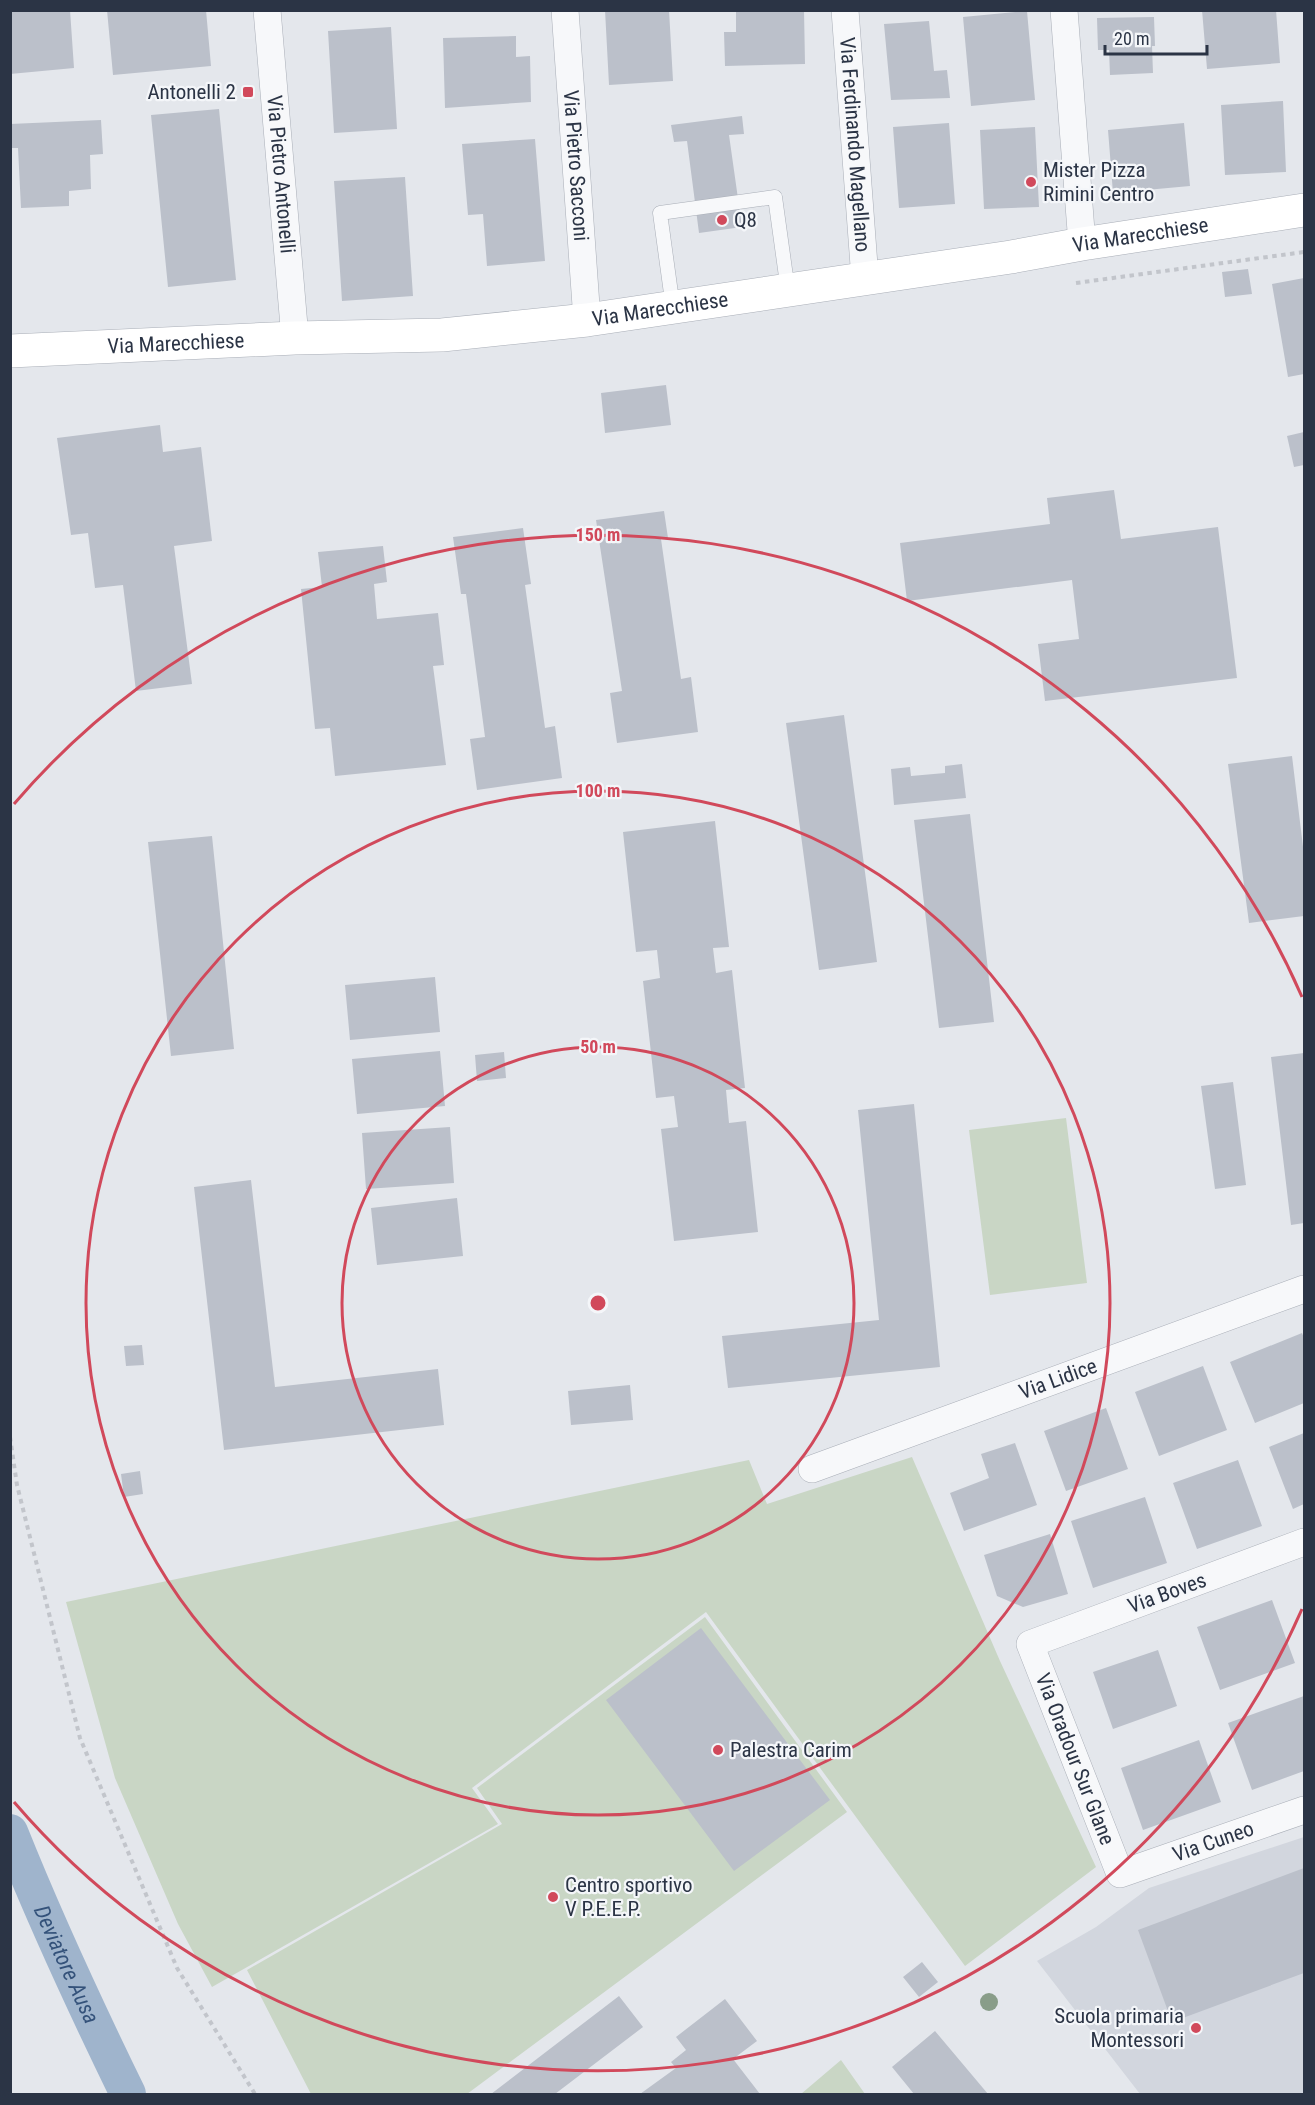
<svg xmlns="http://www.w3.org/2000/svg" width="1315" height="2105" viewBox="0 0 1315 2105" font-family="'Roboto Condensed',sans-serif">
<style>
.built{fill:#d2d6de}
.green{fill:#c9d6c5}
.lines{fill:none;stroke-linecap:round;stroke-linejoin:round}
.canal{stroke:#9fb4cc;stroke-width:36}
.building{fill:#bbc0ca}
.lane-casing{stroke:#a9aeb7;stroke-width:15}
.street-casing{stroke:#a9aeb7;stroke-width:28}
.secondary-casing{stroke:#a9aeb7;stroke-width:34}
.path{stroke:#c2c5cb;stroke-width:4;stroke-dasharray:4.5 4.5;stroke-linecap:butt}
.lane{stroke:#f7f8fa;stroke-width:14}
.street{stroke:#f7f8fa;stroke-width:27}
.secondary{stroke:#fff;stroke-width:33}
.tree{fill:#899d89}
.ring{fill:none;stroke:#d1495b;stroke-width:3}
.poi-dot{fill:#d1495b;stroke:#f4f6f9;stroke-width:2}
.labels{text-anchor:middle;stroke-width:4.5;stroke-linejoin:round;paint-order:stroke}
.poi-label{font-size:21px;fill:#2b3445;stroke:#f4f6f9;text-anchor:start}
.street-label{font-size:21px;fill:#2b3445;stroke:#f4f6f9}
.water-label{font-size:22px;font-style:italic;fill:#34527a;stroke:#f4f6f9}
.centre{fill:#d1495b;stroke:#f4f6f9;stroke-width:3}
.ring-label{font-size:18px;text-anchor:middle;font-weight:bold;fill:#d1495b;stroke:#f4f6f9;stroke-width:4.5;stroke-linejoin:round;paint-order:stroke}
</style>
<rect width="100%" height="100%" fill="#e4e7ec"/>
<path class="built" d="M1304 1837V2094H1140L1037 1961 1096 1927 1149 1888Z"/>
<path class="green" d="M1066 1118 1087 1283 990 1295 969 1130Z
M912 1457 1000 1661 1096 1867 965 1966 706 1612 472 1788 498 1824 212 1987 178 1924 115 1778 66 1602 749 1460 767 1504Z
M705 1617 847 1812 467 2094H311L247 1970 502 1824 477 1788Z
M841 2060 865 2094H801Z"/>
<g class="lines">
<path class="canal" id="s1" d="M10 1832C46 1922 86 2008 128 2094"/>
</g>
<path class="building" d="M10 10H70L74 68 10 74Z
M107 10H206L211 66 113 75Z
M605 10H669L673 81 609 85Z
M736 10H804L805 64 725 66 724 32H736Z
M1202 10H1276L1280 63 1207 69Z
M1027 11 1035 100 971 106 963 17Z
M1154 17 1155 46H1152L1153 73 1110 75 1109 50H1098L1097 18Z
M929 21 934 71 947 70 950 98 891 100 884 24Z
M391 27 397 129 334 133 328 31Z
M516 36V57L530 56 531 102 445 108 443 38Z
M1283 101 1286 172 1225 175 1221 105Z
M219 109 236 280 168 287 151 115Z
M742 116 744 134 729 135 742 227 699 233 687 141 674 142 671 125Z
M101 120 103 154 90 155 91 189 69 191V206L21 208 18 148H10V124Z
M949 123 955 204 899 208 893 127Z
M1184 123 1190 186 1113 193 1108 130Z
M1035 127 1039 207 984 209 980 130Z
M535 139 545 261 487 266 483 214 468 215 462 144Z
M405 177 413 296 342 301 334 181Z
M1248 269 1252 294 1225 297 1222 272Z
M1304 278V374L1288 377 1272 284Z
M666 385 671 425 605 433 601 393Z
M160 425 163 452 201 447 212 541 174 546 192 684 136 691 123 585 95 588 88 533 71 535 57 438Z
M1304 432V465L1294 467 1287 436Z
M1114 490 1121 539 1218 527 1237 678 1045 701 1038 644 1079 639 1072 580 907 601 900 543 1050 524 1047 498Z
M664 511 668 538 661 539 681 679 691 677 698 732 617 743 610 693 622 691 596 520Z
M523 528 531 584 525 585 545 728 555 726 562 778 477 790 470 739 485 737 466 594H461L453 537Z
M383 546 387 582 374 584 377 619 438 613 444 665 433 666 446 765 335 776 330 728 315 729 301 589 322 587 318 552Z
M844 715 877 962 819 970 786 723Z
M1292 756 1304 855V916L1249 923 1228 764Z
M962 764 966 798 894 805 891 769 910 767 911 776 945 773V766Z
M970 814 994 1022 939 1028 914 820Z
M715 821 729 947 713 948 716 973 732 970 745 1088 726 1090 729 1123 746 1121 758 1232 674 1241 661 1129 678 1127 674 1096 656 1098 643 981 660 978 657 950 636 952 623 832Z
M212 836 234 1049 171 1056 148 842Z
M435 977 440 1032 350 1040 345 985Z
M440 1051 445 1106 357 1114 352 1059Z
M504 1052 506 1078 477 1081 475 1055Z
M1304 1053V1223L1291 1225 1271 1057Z
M1233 1082 1246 1185 1215 1189 1201 1086Z
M914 1104 940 1367 728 1388 722 1336 879 1320 858 1110Z
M450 1127 454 1183 366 1189 362 1133Z
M251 1180 275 1387 438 1369 444 1425 224 1450 194 1187Z
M457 1198 463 1256 377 1265 371 1208Z
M1302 1333 1304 1338V1403L1255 1423 1230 1362Z
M142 1345 144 1365 126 1366 124 1346Z
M1203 1366 1227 1430 1159 1456 1135 1392Z
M630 1385 633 1420 571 1425 568 1391Z
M1106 1408 1128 1469 1066 1491 1044 1431Z
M1304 1433V1504L1293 1509 1269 1447Z
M1015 1443 1037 1505 964 1531 950 1493 989 1478 981 1454Z
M1238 1460 1262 1526 1197 1549 1173 1483Z
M140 1471 143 1494 124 1497 121 1474Z
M1145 1497 1167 1563 1093 1588 1071 1521Z
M1050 1534 1068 1594 1023 1607 997 1596 984 1555Z
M1272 1600 1295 1663 1220 1690 1197 1627Z
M701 1628 830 1800 734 1871 606 1700Z
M1158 1650 1177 1706 1113 1729 1093 1672Z
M1304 1696V1771L1252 1790 1228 1723Z
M1199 1740 1221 1802 1143 1830 1121 1768Z
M1304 1868V1973L1172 2022 1138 1930Z
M922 1962 938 1982 919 1997 903 1977Z
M619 1996 643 2027 555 2094H491Z
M725 1999 757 2041 733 2059 760 2094H640L676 2068 671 2062 686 2050 676 2037Z
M935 2031 988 2094H914L892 2067Z"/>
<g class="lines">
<g class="lane-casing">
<path id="lane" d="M673 308 660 213 775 197 788 291"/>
</g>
<g class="street-casing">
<g id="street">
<path id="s2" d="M267 10 295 338"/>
<path id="s3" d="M565 10 587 320"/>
<path id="s4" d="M845 10 865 279"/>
<path d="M1064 10 1082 244"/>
<path id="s5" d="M812 1469 1304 1289"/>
<path id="s6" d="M1304 1542 1030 1644 1120 1874 1304 1810"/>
</g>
</g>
<g class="secondary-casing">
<g id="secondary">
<path id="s7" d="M10 351 295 338 442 335 587 320 1011 257 1082 244 1304 210"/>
</g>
</g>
<path class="path" d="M1076 283 1304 252
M10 1437 17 1485 80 1738 177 1968 255 2094"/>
<use href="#lane" class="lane"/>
<use href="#street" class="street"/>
<use href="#secondary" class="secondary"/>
</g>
<circle class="tree" cx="989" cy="2002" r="9"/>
<g class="ring">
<circle cx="598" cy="1303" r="256"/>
<circle cx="598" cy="1303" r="512"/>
<path d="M1302 1609A768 768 0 0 1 14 1802M14 804A768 768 0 0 1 1302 997"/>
</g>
<g class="poi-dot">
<rect x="242" y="86" width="12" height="12" rx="3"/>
<circle cx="1031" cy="182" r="6"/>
<circle cx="722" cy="220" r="6"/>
<circle cx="718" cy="1750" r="6"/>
<circle cx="553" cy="1897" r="6"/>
<circle cx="1196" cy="2028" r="6"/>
</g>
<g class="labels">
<g class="poi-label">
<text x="236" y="99" text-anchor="end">Antonelli 2</text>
<text x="1043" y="177">Mister Pizza<tspan x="1043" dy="24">Rimini Centro</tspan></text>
<text x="734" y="227">Q8</text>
<text x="730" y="1757">Palestra Carim</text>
<text x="565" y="1892">Centro sportivo<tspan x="565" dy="24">V P.E.E.P.</tspan></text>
<text x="1184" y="2023" text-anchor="end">Scuola primaria<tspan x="1184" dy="24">Montessori</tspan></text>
</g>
<g class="street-label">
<text dy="7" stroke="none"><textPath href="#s4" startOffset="135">Via Ferdinando Magellano</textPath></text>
<text dy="7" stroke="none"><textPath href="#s3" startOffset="156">Via Pietro Sacconi</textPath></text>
<text dy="7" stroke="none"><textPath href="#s2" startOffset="165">Via Pietro Antonelli</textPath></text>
<text dy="7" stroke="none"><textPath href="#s7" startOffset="1138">Via Marecchiese</textPath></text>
<text dy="7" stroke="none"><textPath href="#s7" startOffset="652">Via Marecchiese</textPath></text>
<text dy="7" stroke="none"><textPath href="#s7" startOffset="166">Via Marecchiese</textPath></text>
<text dy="7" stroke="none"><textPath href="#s5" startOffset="262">Via Lidice</textPath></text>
<text transform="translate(1167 1593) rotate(-20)" y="7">Via Boves</text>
<text dy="7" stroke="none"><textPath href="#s6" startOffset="416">Via Oradour Sur Glane</textPath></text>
<text dy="7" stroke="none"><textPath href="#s6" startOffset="638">Via Cuneo</textPath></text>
</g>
<g class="water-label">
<text dy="8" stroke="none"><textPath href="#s1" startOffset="144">Deviatore Ausa</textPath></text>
</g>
</g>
<circle cx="598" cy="1303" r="9" class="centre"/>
<g class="ring-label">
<text x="598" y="541">150 m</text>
<text x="598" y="797">100 m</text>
<text x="598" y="1053">50 m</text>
</g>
<rect width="1315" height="2105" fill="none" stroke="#2b3445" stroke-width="24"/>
<path d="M1105 45v9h102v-9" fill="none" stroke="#2b3445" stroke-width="3"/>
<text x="1114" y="45" font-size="18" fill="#2b3445" stroke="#f4f6f9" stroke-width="4.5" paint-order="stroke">20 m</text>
</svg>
